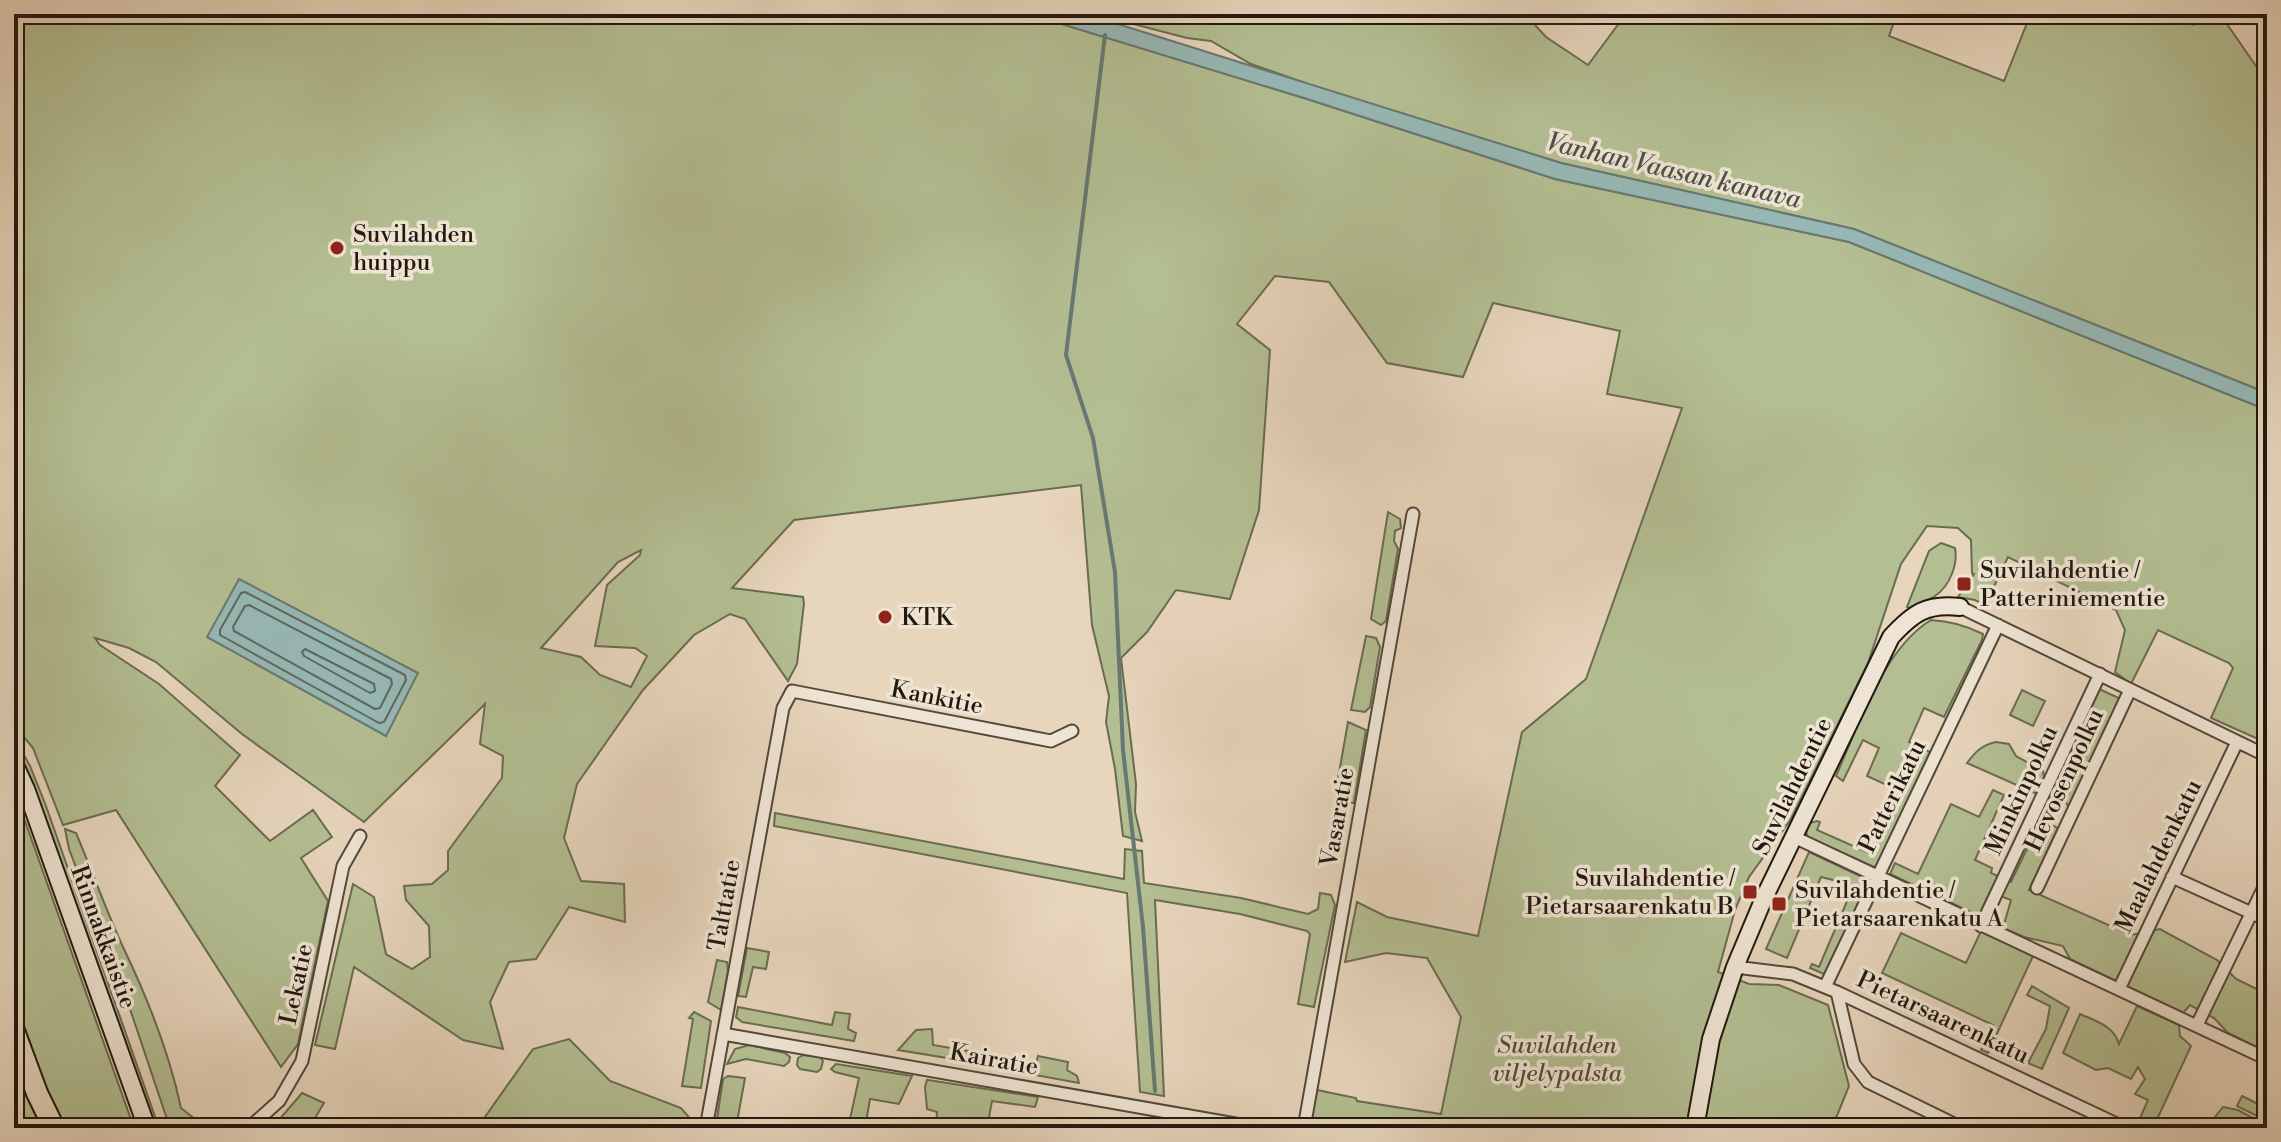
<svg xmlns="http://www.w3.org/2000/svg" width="2281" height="1142" viewBox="0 0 2281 1142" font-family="'Libre Bodoni',serif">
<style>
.green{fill:#b3be92;stroke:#6a6c51;stroke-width:2;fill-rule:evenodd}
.water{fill:#97b8b5;stroke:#687873;stroke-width:2}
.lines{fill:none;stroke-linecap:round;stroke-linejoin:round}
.shore{stroke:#5c6862;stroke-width:2}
.stream{stroke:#687873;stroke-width:4}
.street-casing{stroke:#52483b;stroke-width:15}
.secondary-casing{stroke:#211910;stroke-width:20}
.highway-casing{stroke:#211910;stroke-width:24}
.street{stroke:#efe4d3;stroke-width:11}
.secondary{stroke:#efe4d3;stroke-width:16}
.highway{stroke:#e7d5bc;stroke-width:20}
.poi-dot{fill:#8f2418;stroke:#efe4d3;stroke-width:3}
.labels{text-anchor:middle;stroke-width:7;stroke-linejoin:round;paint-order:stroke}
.poi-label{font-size:24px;fill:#211910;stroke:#efe4d3;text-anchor:start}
.street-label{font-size:24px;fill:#211910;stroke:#efe4d3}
.park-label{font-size:24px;font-style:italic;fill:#4d4b37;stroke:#efe4d3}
.water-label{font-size:26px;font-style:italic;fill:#4a514a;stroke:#efe4d3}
</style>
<rect width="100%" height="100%" fill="#e7d5bc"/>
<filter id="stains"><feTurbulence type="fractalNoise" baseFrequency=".0025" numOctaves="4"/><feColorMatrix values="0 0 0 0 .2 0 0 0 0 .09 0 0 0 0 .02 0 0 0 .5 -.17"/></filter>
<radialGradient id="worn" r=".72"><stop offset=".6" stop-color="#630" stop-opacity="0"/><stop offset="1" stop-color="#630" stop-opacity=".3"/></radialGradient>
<path class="green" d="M14 14H1029L1304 98 1555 179 1849 242 2267 410V743L2211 718 2233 668 2229 663 2158 630 2131 684 2115 672 2125 630 2116 610 2008 557 1987 601 1990 603 1986 606 1975 600 1958 597 1974 574 1972 573 1971 540 1958 528 1927 526 1901 564 1868 663 1791 819 1749 877 1735 910 1718 972 1749 984 1779 985 1828 1005 1849 1086 1834 1123 1843 1128H1333L1311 1121 1317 1090 1356 1098 1357 1101 1441 1114 1461 1017 1427 958 1386 953 1345 962 1357 902 1387 917 1478 936 1522 732 1586 679 1682 408 1607 394 1620 331 1493 303 1463 377 1387 363 1329 282 1275 276 1237 324 1270 350 1259 510 1230 599 1176 590 1147 632 1121 658 1136 784 1135 812 1142 841 1123 836 1115 769 1106 722 1109 696 1092 625 1081 485 794 520 732 588 803 597 804 603 797 664 788 681 745 619 730 614 694 635 643 690 577 784 564 838 581 881 624 884 625 922 569 907 536 959 509 962 490 1002 503 1049 463 1040 354 967 335 1049 315 1045 353 884 374 897 386 954 412 969 430 957 429 926 406 900 404 886 432 884 448 870V851L502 778 503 756 480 744 485 704 364 822 242 734 156 662 129 648 95 638 100 645 159 684 240 755 215 786 270 841 313 810 332 837 301 858 328 901 298 1044 281 1067 116 810 63 825 33 748 14 725ZM641 550 640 555 607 585 595 646 635 648 647 656 631 687 600 675 581 657 541 648 618 562Z
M1095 14H1525L1546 37 1588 65 1626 14H1897L1889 36 2004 81 2027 23 2005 14H2220L2267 82V393L1854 229 1561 163 1308 84 1251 64 1211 41 1187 38Z
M1388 512 1400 519 1401 528 1395 531 1394 541 1398 549 1386 621 1381 625 1371 619Z
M1941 543 1955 548C1958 564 1950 586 1935 596 1928 601 1918 604 1910 608L1907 607 1929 551Z
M1931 620C1950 621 1965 625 1983 634L1982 640 1944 717 1924 708 1909 742 1930 752 1876 868 1808 837 1806 832 1810 823 1817 821 1820 822 1817 830 1871 854 1898 798 1889 786 1867 776 1879 748 1863 740 1843 781 1836 776C1858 727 1883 649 1931 620Z
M1366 636 1376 638 1380 647 1370 707 1365 712 1351 710Z
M2099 689 2123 700 2070 809 2065 801 2060 799 2054 805 2046 801Z
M2022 690 2045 701 2033 726 2010 715Z
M1348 722 1366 730 1354 803H1345L1336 790Z
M14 737 30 766 46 806 159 1128H154L40 804 14 747Z
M1996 742 2009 744 2016 756 2043 771 2045 783 2037 794 1967 763C1975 752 1982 745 1996 742Z
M14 790 134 1128H64L41 1081 14 1010Z
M1993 790 2004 795 1975 860 1992 868 1991 873 2011 882 2041 820 2058 828 2029 890 2131 935 2160 929 2217 960 2236 979 2267 994V1052L2228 1033 2214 1018 2190 1005 2183 1013 2070 959 2063 946 2024 937 2003 928 2011 900 1990 892 1979 916 1890 874 1895 863 1918 874 1951 804 1979 817Z
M775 813 1124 879 1125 849 1142 851 1144 883 1241 898 1308 914 1318 909 1320 893 1331 895 1335 905 1314 1007 1298 1004 1310 934 1307 931 1240 914 1155 900 1164 1096 1140 1092 1127 893 774 826Z
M65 829 76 833C92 871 106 910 123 947 148 999 169 1051 181 1108L205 1127 220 1125 222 1128H170L129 1006 69 849Z
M1809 852 1871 881 1826 975 1810 968 1812 964 1819 967 1851 892 1840 887 1841 882 1821 877 1787 958 1766 949Z
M1981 931 2033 956 1988 1053 1981 1050 1993 1025 1882 973 1901 933 1966 963Z
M747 948 769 952 766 969 753 967 746 997 738 996Z
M717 960 727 962 728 971 721 1010 708 1002Z
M2032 986 2069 1008 2042 1069 2028 1063 2046 1029 2050 1006 2027 995Z
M2137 1006 2179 1025 2180 1036 2191 1046 2153 1128 2137 1125 2148 1100 2135 1094 2145 1079 2138 1067 2131 1079 2108 1068 2096 1070 2063 1053 2080 1014C2096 1021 2114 1026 2119 1044Z
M738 1007 832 1025 835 1012 850 1014 848 1029 856 1033 854 1041 742 1022 736 1017Z
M694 1012 711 1021 701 1088 682 1086 693 1019 689 1018Z
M932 1029 933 1045 974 1052 972 1062 898 1050 916 1030Z
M569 1039 610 1081 681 1108 693 1122 691 1128H482L485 1117 533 1049Z
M749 1045 785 1053 790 1057 789 1062 784 1066 746 1059 727 1064 735 1049Z
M14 1054 45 1128H14Z
M803 1055 820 1057 823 1061 821 1069 817 1072 800 1069 797 1065 798 1058Z
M1038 1056 1068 1062 1067 1070 1077 1076 1079 1083 997 1068 996 1058 1036 1064Z
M836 1064 912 1076 899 1104 870 1099 865 1128H848L859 1078 835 1072 831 1069Z
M728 1076 745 1078 737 1122 734 1126 717 1119 723 1079Z
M927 1080H928L1038 1097 1035 1107 992 1101 987 1128H936L937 1112 927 1109 925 1087Z
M302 1093 324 1103 309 1128H272Z
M2242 1096 2266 1108 2261 1118 2237 1106Z
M2223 1107 2238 1110 2264 1124 2267 1123V1128H2224L2211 1122Z"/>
<path class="water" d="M1029 14H1086L1561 163 1854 229 2267 393V410L1849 242 1555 179 1304 98Z
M239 579 418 673 386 736 207 637Z"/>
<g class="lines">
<path class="shore" d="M245 592 405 675 406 680 384 722 379 723 220 635V630L241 593Z
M249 605 391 679 392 684 380 708 375 709 234 631 233 627 245 606Z
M305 649 374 684 375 691 370 693 304 656 302 652Z"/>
<path class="stream" d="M1105 35 1066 355 1093 438 1115 572 1123 750 1143 927 1155 1091
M1156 1121V1128"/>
<g class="street-casing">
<path id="street" d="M2192 14 2193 18
M1960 607 2267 756
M1794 837 2267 1059
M2172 877 2267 920
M2037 888 2130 690
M1981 926 2100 674
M1735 967 1793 974 1837 992 2125 1128
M1825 987 1998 625
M2119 989 2237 742
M1837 992 1854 1064 1868 1082 1962 1128
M2197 1025 2267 881
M723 1034 1258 1128
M249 1128 279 1101 302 1061 343 866 360 836
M706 1128 783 708 792 691 1051 741 1072 731
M1304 1128 1413 514"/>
</g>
<g class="secondary-casing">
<path id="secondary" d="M14 763 26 789 147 1128
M1695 1128 1711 1039 1735 967 1764 898 1891 637C1913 613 1927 603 1960 607"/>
</g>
<g class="highway-casing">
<path id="highway" d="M14 1031 37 1093 54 1128"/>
</g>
<use href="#street" class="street"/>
<use href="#secondary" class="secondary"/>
<use href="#highway" class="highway"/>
</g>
<g class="poi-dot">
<circle cx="337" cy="248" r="8"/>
<rect x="1956" y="576" width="16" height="16" rx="4"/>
<circle cx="885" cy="617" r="8"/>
<rect x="1742" y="884" width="16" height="16" rx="4"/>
<rect x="1771" y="896" width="16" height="16" rx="4"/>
</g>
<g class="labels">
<g class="poi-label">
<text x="353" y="242">Suvilahden<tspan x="353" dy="28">huippu</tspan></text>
<text x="1980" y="578">Suvilahdentie /<tspan x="1980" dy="28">Patteriniementie</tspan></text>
<text x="901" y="625">KTK</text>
<text x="1734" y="886" text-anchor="end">Suvilahdentie /<tspan x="1734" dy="28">Pietarsaarenkatu B</tspan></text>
<text x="1795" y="898">Suvilahdentie /<tspan x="1795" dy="28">Pietarsaarenkatu A</tspan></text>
</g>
<g class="street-label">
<text transform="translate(937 697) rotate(11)" y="8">Kankitie</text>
<text transform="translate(2064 780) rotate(-65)" y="8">Hevosenpolku</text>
<text transform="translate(1792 786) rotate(-64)" y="8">Suvilahdentie</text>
<text transform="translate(2021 790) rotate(-65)" y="8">Minkinpolku</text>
<text transform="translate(1892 796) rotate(-64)" y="8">Patterikatu</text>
<text transform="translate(1337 817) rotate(-80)" y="8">Vasaratie</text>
<text transform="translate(2158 856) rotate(-64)" y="8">Maalahdenkatu</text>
<text transform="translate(724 905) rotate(-80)" y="8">Talttatie</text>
<text transform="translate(104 937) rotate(70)" y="8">Rinnakkaistie</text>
<text transform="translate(296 984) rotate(-78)" y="8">Lekatie</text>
<text transform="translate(1943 1017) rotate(25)" y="8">Pietarsaarenkatu</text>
<text transform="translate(994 1059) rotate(10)" y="8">Kairatie</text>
</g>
<g class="park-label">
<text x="1557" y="1053">Suvilahden<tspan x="1557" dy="28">viljelypalsta</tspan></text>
</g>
<g class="water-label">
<text transform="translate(1674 170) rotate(13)" y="9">Vanhan Vaasan kanava</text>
</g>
</g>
<rect width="2281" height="1142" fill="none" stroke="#e7d5bc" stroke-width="48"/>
<rect x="16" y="16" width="2249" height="1110" fill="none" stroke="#211910" stroke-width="4"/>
<rect x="24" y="24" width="2233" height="1094" fill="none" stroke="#211910" stroke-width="2"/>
<rect width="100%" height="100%" filter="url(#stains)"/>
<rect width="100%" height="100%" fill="url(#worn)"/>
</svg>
